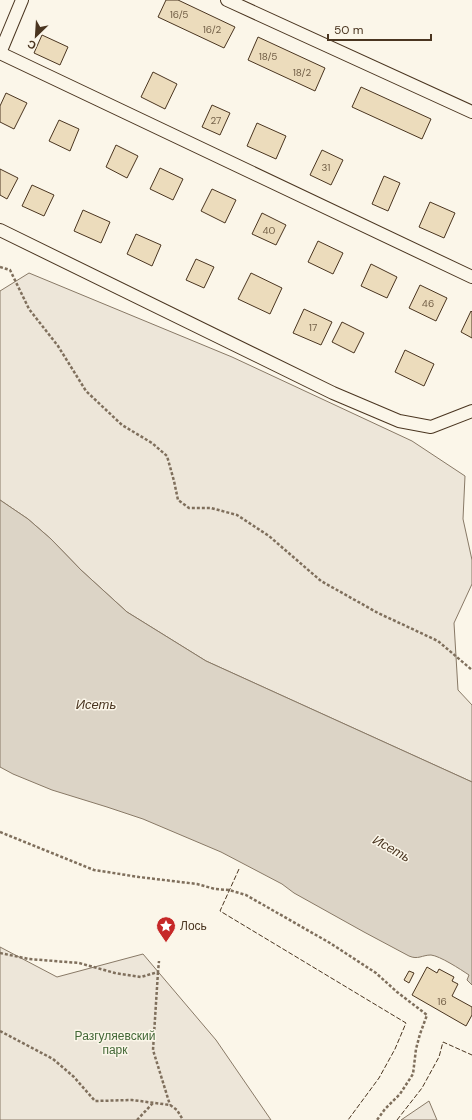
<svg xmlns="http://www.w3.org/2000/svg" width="472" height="1120" viewBox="0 0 472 1120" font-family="'DM Sans',sans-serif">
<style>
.green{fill:#ede6d9;stroke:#887966}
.water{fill:#dcd4c6;stroke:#887966}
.building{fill:#ecdcbc;stroke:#4a3520}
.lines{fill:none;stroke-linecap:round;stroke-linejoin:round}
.street-casing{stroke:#4a3520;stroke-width:14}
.path{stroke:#7f6f5c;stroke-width:2.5;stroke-dasharray:3 2;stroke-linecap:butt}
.street{stroke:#fbf6e9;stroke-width:12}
.fence{stroke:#4a3520;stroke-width:1;stroke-dasharray:5 2;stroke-linecap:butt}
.labels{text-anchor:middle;stroke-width:3;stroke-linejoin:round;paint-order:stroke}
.number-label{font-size:10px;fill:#725f47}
.poi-label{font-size:12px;fill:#4a3520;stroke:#fbf6e9;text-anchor:start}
.park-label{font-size:12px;fill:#436837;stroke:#fbf6e9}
.water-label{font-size:13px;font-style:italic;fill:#4a3520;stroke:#fbf6e9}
</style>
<rect width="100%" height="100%" fill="#fbf6e9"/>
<path class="green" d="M29 273 232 357 412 441 465 476 463 519 472 560V584L454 623 458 690 472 705V782L206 661 127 612 81 570 51 539 28 519 0 500V291Z
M0 947 57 977 143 954 216 1040 271 1120H0Z
M429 1101 437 1120H401Z"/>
<path class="water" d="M0 500 28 519 51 539 81 570 127 612 206 661 472 782V985L467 980 469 975C460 969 440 956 431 955 422 955 418 960 409 956L364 932 294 893 282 884 221 852 143 819 107 807 52 790 13 774 0 767Z"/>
<path class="building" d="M166 0H178L235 27 224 48 158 17Z
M42 35 68 47 60 65 34 53Z
M258 37 325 68 315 91 248 60Z
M153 72 177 84 165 109 141 97Z
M361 87 431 119 422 139 352 107Z
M6 93 27 103 14 129 0 122V106Z
M212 105 230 113 220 135 202 127Z
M59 120 79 129 70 151 49 141Z
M257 123 286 136 276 159 247 146Z
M116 145 138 156 127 178 106 167Z
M322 150 343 160 331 185 310 175Z
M160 168 183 179 173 200 150 189Z
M0 169 18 178 7 199 0 195Z
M384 176 400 183 388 211 372 204Z
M32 185 54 195 44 216 22 206Z
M212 189 236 200 225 223 201 211Z
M430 202 455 213 444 238 419 227Z
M83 210 110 222 101 243 74 231Z
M262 213 286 225 276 245 252 234Z
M136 234 161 245 152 266 127 254Z
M318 241 343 253 333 274 308 262Z
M196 259 214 267 204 288 186 280Z
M371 264 397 277 387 298 361 286Z
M251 273 282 288 270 314 238 299Z
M420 285 447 298 436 321 409 308Z
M304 309 332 322 321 345 293 333Z
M471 311 472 312V338L461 332Z
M342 322 364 333 354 353 332 342Z
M405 350 434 364 424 386 395 372Z
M427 967 437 973 439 969 454 977 452 981 458 984 452 996 472 1007V1015L466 1026 412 995Z
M409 971 414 973 409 983 404 980Z"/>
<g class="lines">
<g class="street-casing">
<path id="street" d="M227 0 472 112
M0 53 472 277
M0 53 22 0
M0 230 333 393 399 421 431 427 472 411"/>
</g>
<path class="path" d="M0 267 10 270 29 309 58 346 86 391 122 425 152 443 167 456 174 481 178 500 189 508H211L237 515 269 536 321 581 378 613 438 641 472 670
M0 832 94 870 139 877 197 884 215 889 229 890 246 895 330 943 376 973 397 992 427 1015 420 1034 416 1049 413 1074 400 1094 385 1109 377 1120
M0 953 29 959 79 963 115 973 141 977 158 972 159 961
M158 972 153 1050 170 1105
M0 1031 53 1059 74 1077 95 1101 132 1100 170 1105 177 1110 183 1120
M137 1120 153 1103"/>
<use href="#street" class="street"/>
<path class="fence" d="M239 869 220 911 406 1023 395 1049 379 1078 348 1120
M397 1120 422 1088 439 1057 443 1042 472 1055"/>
</g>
<defs>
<g id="sight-pin" transform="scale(1)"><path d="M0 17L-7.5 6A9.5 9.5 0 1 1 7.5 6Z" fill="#c62828" stroke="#fbf6e9"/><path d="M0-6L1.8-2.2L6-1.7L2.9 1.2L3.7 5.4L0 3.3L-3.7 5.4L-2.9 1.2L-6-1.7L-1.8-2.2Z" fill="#fff"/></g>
</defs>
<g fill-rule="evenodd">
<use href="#sight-pin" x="166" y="926"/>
</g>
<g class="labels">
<g class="number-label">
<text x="179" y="18">16/5</text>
<text x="212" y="33">16/2</text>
<text x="268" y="60">18/5</text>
<text x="302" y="76">18/2</text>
<text x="216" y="124">27</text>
<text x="326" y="171">31</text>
<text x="269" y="234">40</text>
<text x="428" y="307">46</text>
<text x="313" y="331">17</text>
<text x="442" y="1005">16</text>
</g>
<g class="poi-label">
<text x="180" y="930">Лось</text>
</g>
<g class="park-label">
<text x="115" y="1040">Разгуляевский<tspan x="115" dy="14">парк</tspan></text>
</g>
<g class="water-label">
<text x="96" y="709">Исеть</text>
<text transform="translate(392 848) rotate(29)" y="5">Исеть</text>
</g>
</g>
<g transform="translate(36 36) rotate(205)" stroke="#fbf6e9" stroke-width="3" paint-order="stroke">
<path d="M0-3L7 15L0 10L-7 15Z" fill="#4a3520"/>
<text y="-6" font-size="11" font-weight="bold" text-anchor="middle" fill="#4a3520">С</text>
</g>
<path d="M328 34v6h103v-6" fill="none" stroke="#4a3520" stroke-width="2"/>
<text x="334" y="34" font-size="12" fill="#4a3520" stroke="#fbf6e9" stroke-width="3" paint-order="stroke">50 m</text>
</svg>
